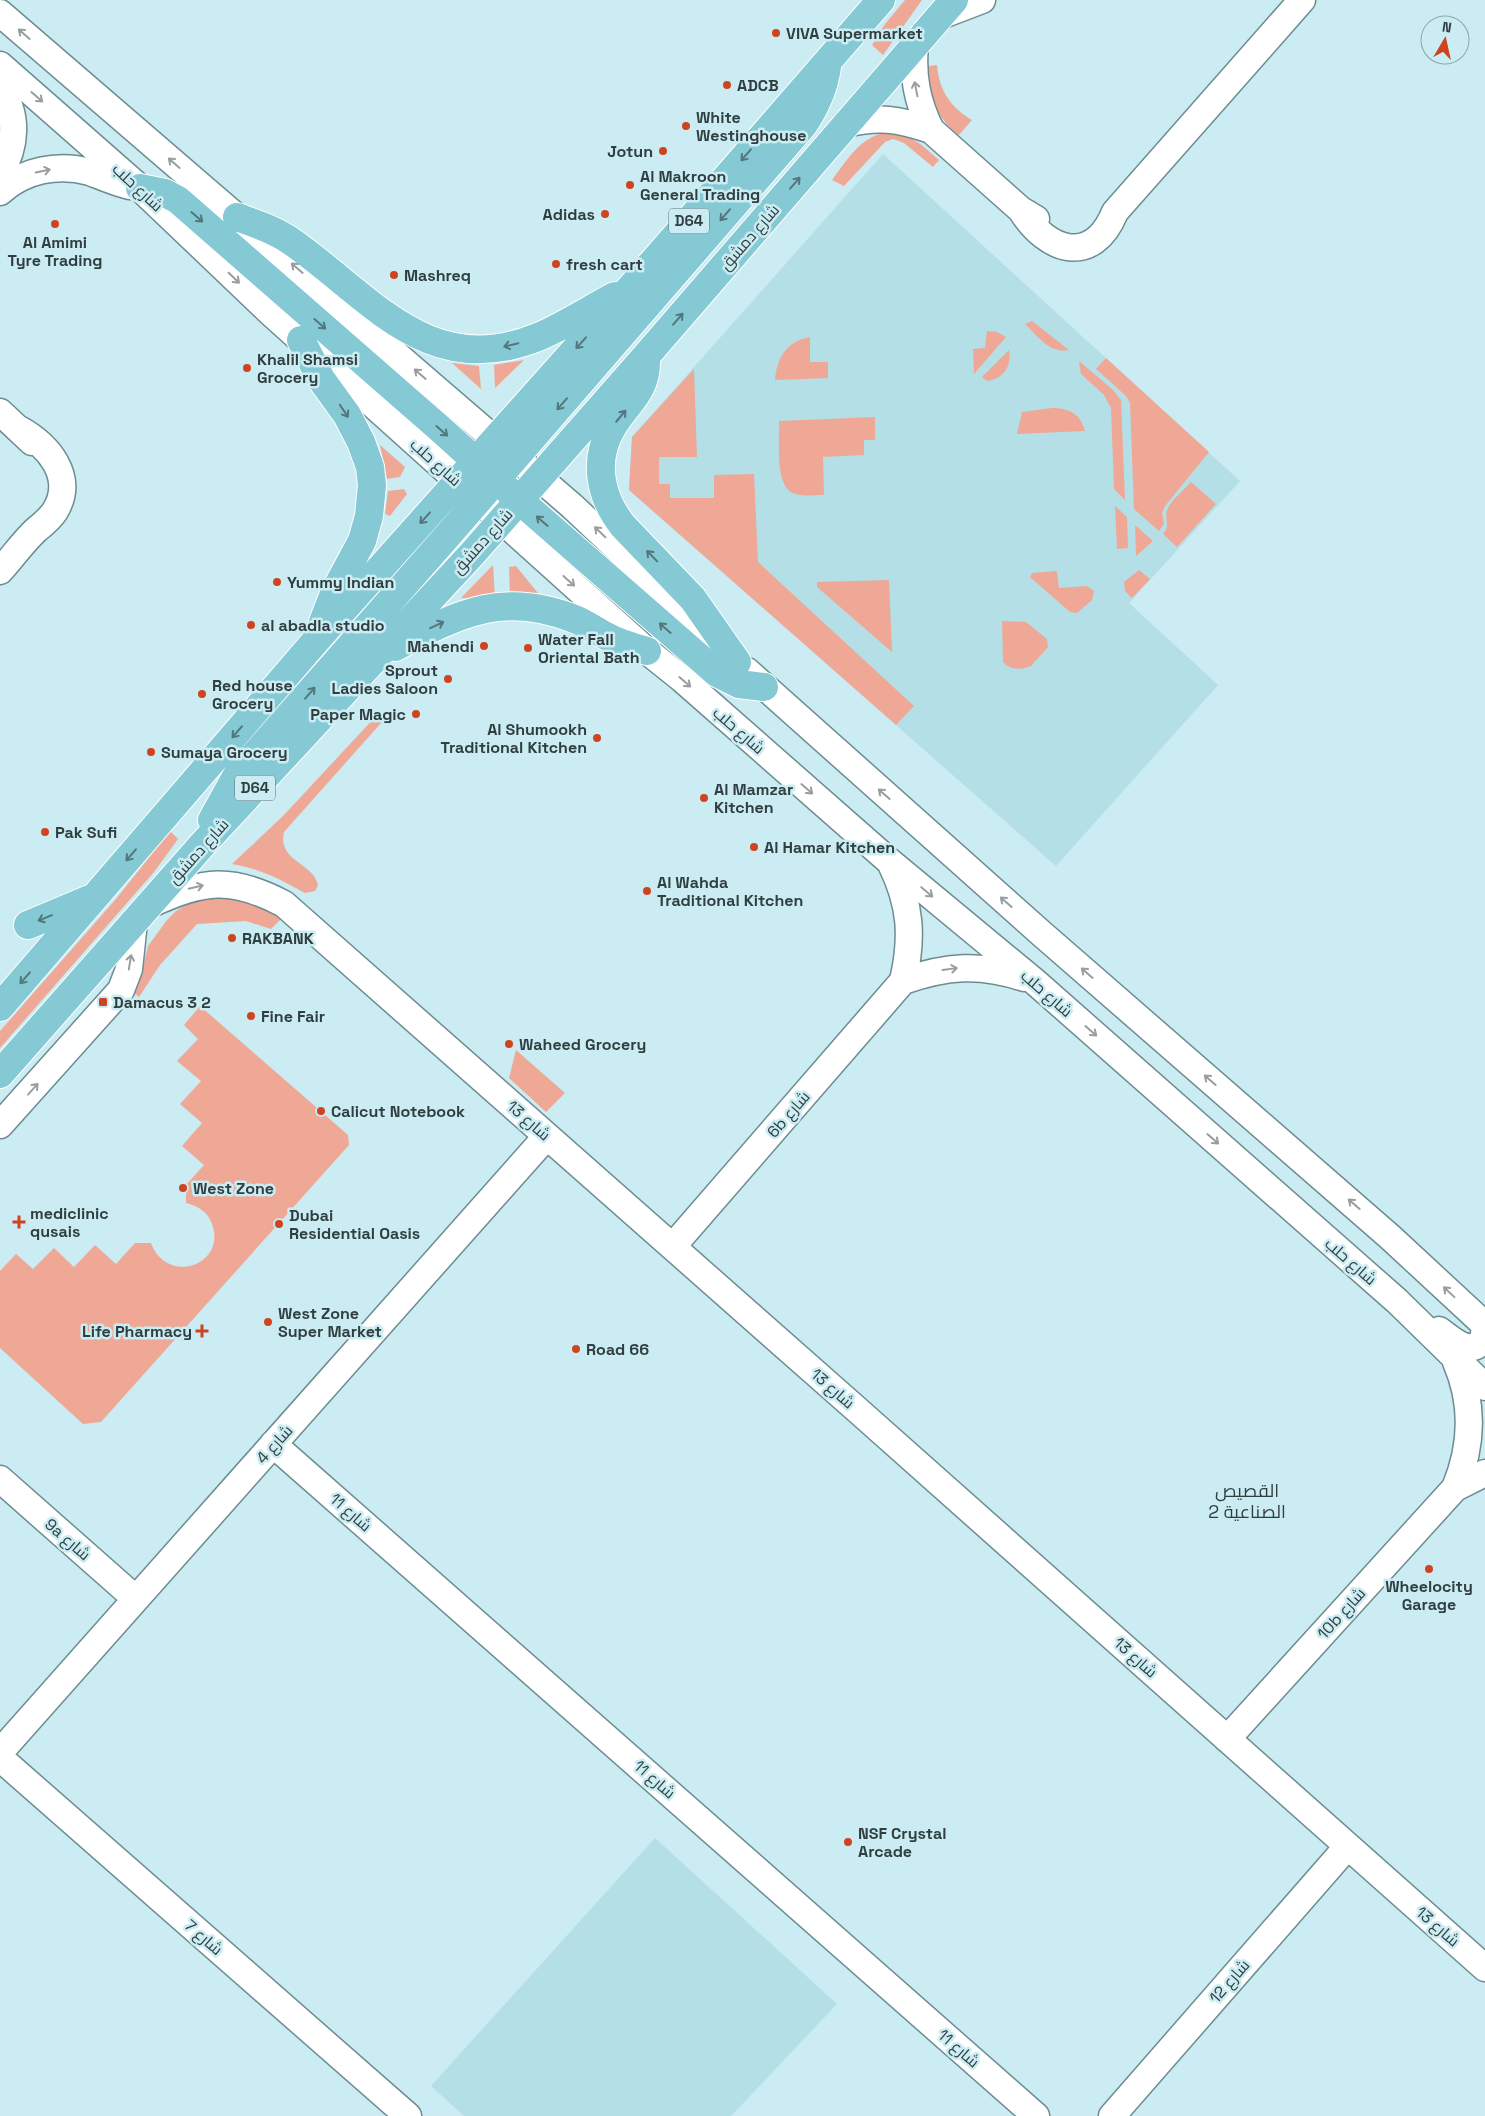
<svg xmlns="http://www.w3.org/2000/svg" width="1485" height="2116" viewBox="0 0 1485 2116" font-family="'Space Grotesk',Cairo,sans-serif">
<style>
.built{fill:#b4dfe6}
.green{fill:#efa896}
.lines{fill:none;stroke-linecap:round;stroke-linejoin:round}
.minor-casing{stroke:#6d8c91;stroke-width:29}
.major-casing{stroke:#fff;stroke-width:30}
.minor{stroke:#fff;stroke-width:26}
.major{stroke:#84c9d3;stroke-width:28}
.oneway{stroke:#989ea0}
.oneway2{stroke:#52767b}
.poi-dot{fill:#ce4421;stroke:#caecf2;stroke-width:2}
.labels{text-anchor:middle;stroke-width:5;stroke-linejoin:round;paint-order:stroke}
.shield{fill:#caecf2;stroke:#5e7275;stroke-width:1}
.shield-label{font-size:15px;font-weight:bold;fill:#303e40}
.poi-label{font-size:16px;font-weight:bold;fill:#303e40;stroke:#caecf2;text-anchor:start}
.street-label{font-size:16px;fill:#303e40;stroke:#caecf2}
.neighbourhood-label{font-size:18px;fill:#303e40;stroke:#caecf2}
</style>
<rect width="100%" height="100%" fill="#caecf2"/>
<path class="built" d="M883 154 1240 481 1129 603 1218 685 1056 866 629 490 632 437Z
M655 1838 837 2004 731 2116H464L431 2086Z"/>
<path class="green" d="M905 0H922L883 55 872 45 885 24Z
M937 65C939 90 950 107 972 120L959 135C935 118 931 94 923 67Z
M887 132C916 137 918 142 939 160L933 167 904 143 893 139 885 142 844 186 832 180C848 159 860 137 887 132Z
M1032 321 1069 350C1049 354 1038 336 1025 324Z
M987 331 997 332 1006 337 974 374 973 349 985 348Z
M810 337V362H828V378L775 380C777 357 787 341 810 337Z
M1009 350C1012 367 1003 379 987 381L982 377Z
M1106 358 1209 452 1165 506 1162 513 1164 524 1159 531 1134 509 1130 403 1126 396 1096 369Z
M524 360 495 388 494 365Z
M1079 361 1113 390 1121 400 1125 500 1114 489 1111 408 1104 395 1081 374Z
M452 363 479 366 481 389Z
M694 369 697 457H659V484H670V498H714V475L754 474 758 562 914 706 896 725 629 490 632 437Z
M1052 408C1069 408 1081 414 1085 431L1017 434 1022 412Z
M875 417V440H864V455L823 457 824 495C814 495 802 497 793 493 774 485 780 439 779 421Z
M380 445 405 467 400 477 387 479Z
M1191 482 1216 504 1177 547 1163 534C1171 525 1164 519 1167 510 1171 500 1184 490 1191 482Z
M404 489 407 494 390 516 385 514 388 491Z
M1115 506 1127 517 1128 548 1117 549Z
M1135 525 1153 541 1136 556Z
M493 565 495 599 461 598Z
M516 566 542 598H510L509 567Z
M1139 570 1150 579 1132 598 1125 591 1124 582Z
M1057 571 1059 588 1087 586 1094 591 1092 600 1077 613 1070 612 1030 577 1032 573Z
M889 580 892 652 817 587V582Z
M1002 621 1026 622 1047 639 1048 647 1031 666C1021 670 1010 670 1003 662Z
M378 714 382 722 284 832C277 861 314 863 318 885L315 891 305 893C277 878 264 870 232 864L283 816Z
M170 831 178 839 154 872 0 1048V1031L116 899Z
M225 893 284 916 271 929 246 921 197 924 160 965 139 997 131 990 141 975 148 946 167 920 176 911 199 898Z
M200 1006 348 1135 349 1145 101 1422 83 1424 0 1348V1271L16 1254 33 1269 54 1248 74 1267 95 1245 116 1264 135 1243H151C167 1286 227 1265 212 1224 208 1212 198 1206 186 1203V1185L204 1165 182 1146 202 1123 180 1104 201 1081 177 1061 198 1039 184 1025Z
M516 1050 565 1093 546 1112 509 1078Z"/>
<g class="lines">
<g class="minor-casing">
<path id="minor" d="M0 13 572 506 713 639
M940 16 982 0
M915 45C912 76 917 102 931 130L1021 210 1036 219
M0 65 140 188 271 313 647 651 682 679 889 861 1034 981 1397 1301 1485 1387
M0 89C19 115 16 147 0 174
M846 124C879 116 898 119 931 130
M0 192C24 170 58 163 90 172 103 177 116 183 130 186
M1021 210C1048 253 1093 266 1115 212L1302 0
M0 412 32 442
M0 571C12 558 23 542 36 530 43 524 50 519 55 511 76 477 48 445 19 429
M747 671 1042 934 1390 1237 1485 1325
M151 904C204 880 231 876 284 904L854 1407 1485 1968
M903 981C946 966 980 963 1024 978
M0 1125 121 990 129 969 134 922
M673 1246 903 981C913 937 911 905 891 864
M1439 1330C1450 1338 1468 1356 1481 1342 1485 1336 1485 1329 1483 1323
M273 1444 1036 2116
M0 1479 136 1599
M1455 1488C1473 1445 1474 1404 1456 1362
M1227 1739 1455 1488 1485 1473
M0 1752 547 1136
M0 1758 408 2116
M1112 2116 1347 1847"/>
</g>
<g class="major-casing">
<path id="major" d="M140 188 165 193 178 200 438 427 519 500 717 673 739 684 764 687
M237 217C256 224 275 230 292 242 372 298 428 381 538 337 564 326 590 309 615 296
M301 340 321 379 347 415 361 442 370 467 372 485 369 516 362 541 335 591 323 622
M646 359C647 392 628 401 613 426 592 460 600 497 623 526L693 599 737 662
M395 647C460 613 504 590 577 620 586 624 595 630 604 635 618 643 632 647 647 651
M212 820 237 775 449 534 804 124C816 106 824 88 827 67
M28 925 90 899
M0 1007 319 637 633 285 881 0
M0 1074 202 845 472 554 646 356 954 0"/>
</g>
<use href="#minor" class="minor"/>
<use href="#major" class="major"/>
</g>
<defs><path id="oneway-shaft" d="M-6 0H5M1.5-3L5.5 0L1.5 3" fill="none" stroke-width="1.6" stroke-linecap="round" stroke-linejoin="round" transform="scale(1.25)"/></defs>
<g class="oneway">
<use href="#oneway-shaft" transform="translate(24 34) rotate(-139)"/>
<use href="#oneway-shaft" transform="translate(916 89) rotate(-101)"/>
<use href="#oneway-shaft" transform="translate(37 97) rotate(41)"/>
<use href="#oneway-shaft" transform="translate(174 163) rotate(-139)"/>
<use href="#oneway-shaft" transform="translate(43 171) rotate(-11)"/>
<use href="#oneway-shaft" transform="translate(297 268) rotate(-139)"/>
<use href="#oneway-shaft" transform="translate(234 278) rotate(44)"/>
<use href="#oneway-shaft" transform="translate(420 374) rotate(-139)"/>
<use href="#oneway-shaft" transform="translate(600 532) rotate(-136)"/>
<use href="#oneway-shaft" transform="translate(569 581) rotate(42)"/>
<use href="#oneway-shaft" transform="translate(685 682) rotate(41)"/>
<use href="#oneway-shaft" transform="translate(807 789) rotate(41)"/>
<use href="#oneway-shaft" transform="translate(884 794) rotate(-139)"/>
<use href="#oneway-shaft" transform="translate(196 887) rotate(-13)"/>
<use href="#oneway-shaft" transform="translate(927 892) rotate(40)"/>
<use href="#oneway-shaft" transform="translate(1006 902) rotate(-139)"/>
<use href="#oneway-shaft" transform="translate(130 962) rotate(-81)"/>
<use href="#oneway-shaft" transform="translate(950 969) rotate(-8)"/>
<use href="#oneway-shaft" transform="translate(1087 973) rotate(-139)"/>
<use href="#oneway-shaft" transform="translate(1091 1031) rotate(41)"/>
<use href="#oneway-shaft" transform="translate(1210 1080) rotate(-139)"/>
<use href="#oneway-shaft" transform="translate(33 1089) rotate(-48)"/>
<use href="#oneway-shaft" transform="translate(1213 1139) rotate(41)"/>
<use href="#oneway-shaft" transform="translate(1354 1204) rotate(-139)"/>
<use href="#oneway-shaft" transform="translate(1449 1292) rotate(-137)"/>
</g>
<g class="oneway2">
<use href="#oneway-shaft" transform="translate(746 155) rotate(131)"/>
<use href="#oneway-shaft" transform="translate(795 183) rotate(-49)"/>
<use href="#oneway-shaft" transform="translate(725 215) rotate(131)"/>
<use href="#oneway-shaft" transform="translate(197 217) rotate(41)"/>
<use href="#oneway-shaft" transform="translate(678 319) rotate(-49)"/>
<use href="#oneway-shaft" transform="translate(320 324) rotate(41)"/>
<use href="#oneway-shaft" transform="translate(581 343) rotate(132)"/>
<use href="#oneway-shaft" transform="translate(511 345) rotate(167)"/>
<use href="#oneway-shaft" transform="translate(562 404) rotate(131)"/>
<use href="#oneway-shaft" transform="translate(344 411) rotate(56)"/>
<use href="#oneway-shaft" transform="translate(621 416) rotate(-50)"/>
<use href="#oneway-shaft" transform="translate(442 431) rotate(42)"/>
<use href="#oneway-shaft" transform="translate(425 518) rotate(132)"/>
<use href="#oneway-shaft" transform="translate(542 521) rotate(-139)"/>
<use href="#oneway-shaft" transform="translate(652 556) rotate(-134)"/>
<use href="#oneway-shaft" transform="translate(437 625) rotate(-25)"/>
<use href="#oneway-shaft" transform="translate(665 628) rotate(-139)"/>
<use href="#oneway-shaft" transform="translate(310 693) rotate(-49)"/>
<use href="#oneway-shaft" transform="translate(237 732) rotate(131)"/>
<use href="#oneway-shaft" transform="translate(131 855) rotate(131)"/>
<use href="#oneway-shaft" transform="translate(45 918) rotate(158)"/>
<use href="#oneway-shaft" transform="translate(25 978) rotate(131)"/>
</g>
<g class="poi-dot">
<circle cx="776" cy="33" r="5"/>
<circle cx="727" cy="85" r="5"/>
<circle cx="686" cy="126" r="5"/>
<circle cx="663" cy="151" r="5"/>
<circle cx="630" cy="185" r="5"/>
<circle cx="605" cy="214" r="5"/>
<circle cx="55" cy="224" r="5"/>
<circle cx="556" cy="264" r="5"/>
<circle cx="394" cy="275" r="5"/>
<circle cx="247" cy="368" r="5"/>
<circle cx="277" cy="582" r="5"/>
<circle cx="251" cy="625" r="5"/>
<circle cx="484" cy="646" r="5"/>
<circle cx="528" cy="648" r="5"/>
<circle cx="448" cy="679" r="5"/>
<circle cx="202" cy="694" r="5"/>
<circle cx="416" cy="714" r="5"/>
<circle cx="597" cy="738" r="5"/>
<circle cx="151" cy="752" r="5"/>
<circle cx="704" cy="798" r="5"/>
<circle cx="45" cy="832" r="5"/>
<circle cx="754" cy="847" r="5"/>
<circle cx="647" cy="891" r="5"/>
<circle cx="232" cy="938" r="5"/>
<rect x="98" y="997" width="10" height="10" rx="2.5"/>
<circle cx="251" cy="1016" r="5"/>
<circle cx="509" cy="1044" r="5"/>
<circle cx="321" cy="1111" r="5"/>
<circle cx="183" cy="1188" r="5"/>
<path d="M16.5 1214.5h5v5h5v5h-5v5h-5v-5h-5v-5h5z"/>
<circle cx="279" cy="1224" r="5"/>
<circle cx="268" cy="1322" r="5"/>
<path d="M199.5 1323.5h5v5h5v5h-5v5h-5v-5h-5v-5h5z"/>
<circle cx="576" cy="1349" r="5"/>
<circle cx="1429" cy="1569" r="5"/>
<circle cx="848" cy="1842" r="5"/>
</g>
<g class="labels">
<g class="shield">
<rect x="669" y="208.5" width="40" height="25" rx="4"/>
<rect x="235" y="775.5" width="40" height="25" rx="4"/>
</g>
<g class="shield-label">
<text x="689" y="226">D64</text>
<text x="255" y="793">D64</text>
</g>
<g class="poi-label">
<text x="786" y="39">VIVA Supermarket</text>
<text x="737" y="91">ADCB</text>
<text x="696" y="123">White<tspan x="696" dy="18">Westinghouse</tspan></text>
<text x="653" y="157" text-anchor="end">Jotun</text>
<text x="640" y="182">Al Makroon<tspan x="640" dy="18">General Trading</tspan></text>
<text x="595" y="220" text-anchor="end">Adidas</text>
<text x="55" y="248" text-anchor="middle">Al Amimi<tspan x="55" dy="18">Tyre Trading</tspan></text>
<text x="566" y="270">fresh cart</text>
<text x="404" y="281">Mashreq</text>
<text x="257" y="365">Khalil Shamsi<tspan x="257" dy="18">Grocery</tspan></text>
<text x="287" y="588">Yummy Indian</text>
<text x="261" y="631">al abadla studio</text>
<text x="538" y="645">Water Fall<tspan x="538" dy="18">Oriental Bath</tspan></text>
<text x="474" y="652" text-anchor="end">Mahendi</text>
<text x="438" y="676" text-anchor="end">Sprout<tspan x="438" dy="18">Ladies Saloon</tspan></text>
<text x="212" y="691">Red house<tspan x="212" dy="18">Grocery</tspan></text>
<text x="406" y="720" text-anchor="end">Paper Magic</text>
<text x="587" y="735" text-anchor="end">Al Shumookh<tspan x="587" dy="18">Traditional Kitchen</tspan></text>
<text x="161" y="758">Sumaya Grocery</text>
<text x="714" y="795">Al Mamzar<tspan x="714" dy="18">Kitchen</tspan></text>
<text x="55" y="838">Pak Sufi</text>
<text x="764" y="853">Al Hamar Kitchen</text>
<text x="657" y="888">Al Wahda<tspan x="657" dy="18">Traditional Kitchen</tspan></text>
<text x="242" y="944">RAKBANK</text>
<text x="113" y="1008">Damacus 3 2</text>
<text x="261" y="1022">Fine Fair</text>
<text x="519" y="1050">Waheed Grocery</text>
<text x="331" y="1117">Calicut Notebook</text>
<text x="193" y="1194">West Zone</text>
<text x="30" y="1219">mediclinic<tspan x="30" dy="18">qusais</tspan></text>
<text x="289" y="1221">Dubai<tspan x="289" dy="18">Residential Oasis</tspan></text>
<text x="278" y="1319">West Zone<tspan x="278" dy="18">Super Market</tspan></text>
<text x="192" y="1337" text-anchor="end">Life Pharmacy</text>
<text x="586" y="1355">Road 66</text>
<text x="1429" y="1592" text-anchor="middle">Wheelocity<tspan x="1429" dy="18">Garage</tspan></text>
<text x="858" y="1839">NSF Crystal<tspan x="858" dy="18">Arcade</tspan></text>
</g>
<g class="street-label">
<text transform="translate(138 187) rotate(43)" y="6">شارع حلب</text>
<text transform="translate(749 237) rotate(-49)" y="6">شارع دمشق</text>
<text transform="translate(436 462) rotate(42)" y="6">شارع حلب</text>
<text transform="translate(482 541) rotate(-48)" y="6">شارع دمشق</text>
<text transform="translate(739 730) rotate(41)" y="6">شارع حلب</text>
<text transform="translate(198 851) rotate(-48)" y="6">شارع دمشق</text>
<text transform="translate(1047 993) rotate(41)" y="6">شارع حلب</text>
<text transform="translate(788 1114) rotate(-49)" y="6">6b شارع</text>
<text transform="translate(529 1120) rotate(41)" y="6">شارع 13</text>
<text transform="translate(1351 1261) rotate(41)" y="6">شارع حلب</text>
<text transform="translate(833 1388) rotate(41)" y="6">شارع 13</text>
<text transform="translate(274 1444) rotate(-48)" y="6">شارع 4</text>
<text transform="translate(351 1512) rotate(41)" y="6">شارع 11</text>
<text transform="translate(68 1539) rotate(41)" y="6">9a شارع</text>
<text transform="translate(1341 1613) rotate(-48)" y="6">10b شارع</text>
<text transform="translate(1136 1657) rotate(42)" y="6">شارع 13</text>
<text transform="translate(655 1779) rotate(41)" y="6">شارع 11</text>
<text transform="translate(1438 1926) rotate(41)" y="6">شارع 13</text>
<text transform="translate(204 1937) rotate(41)" y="6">شارع 7</text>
<text transform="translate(1229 1981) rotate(-49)" y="6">شارع 12</text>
<text transform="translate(959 2048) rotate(41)" y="6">شارع 11</text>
</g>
<g class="neighbourhood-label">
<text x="1247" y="1497">القصيص<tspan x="1247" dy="21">الصناعية 2</tspan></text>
</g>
</g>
<g transform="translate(1445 40) rotate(9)"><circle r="24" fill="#caecf2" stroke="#8ca6ab"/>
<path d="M0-4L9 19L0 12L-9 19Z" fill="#ce4421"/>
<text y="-8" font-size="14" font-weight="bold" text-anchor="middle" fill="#303e40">N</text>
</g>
</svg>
